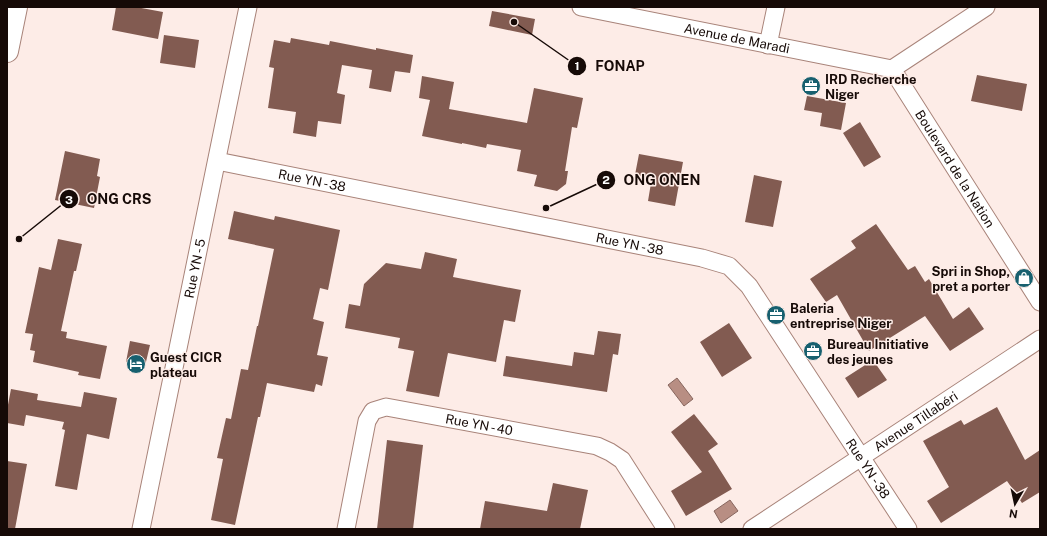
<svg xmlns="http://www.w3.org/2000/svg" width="1047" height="536" viewBox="0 0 1047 536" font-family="'Public Sans',sans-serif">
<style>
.water{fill:#b88e83;stroke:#87665e}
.building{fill:#825b51}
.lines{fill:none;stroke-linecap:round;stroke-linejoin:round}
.minor-casing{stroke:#a88379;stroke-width:19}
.tertiary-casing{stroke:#a88379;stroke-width:24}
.minor{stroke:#fff;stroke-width:17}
.tertiary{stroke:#fff;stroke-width:22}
.labels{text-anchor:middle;stroke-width:3;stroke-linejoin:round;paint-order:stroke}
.street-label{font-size:13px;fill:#160a07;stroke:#fdece7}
.poi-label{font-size:13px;font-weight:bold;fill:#160a07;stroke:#fdece7;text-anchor:start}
.leader{fill:none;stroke:#160a07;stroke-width:1.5}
.callout-dot{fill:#160a07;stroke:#fdece7;stroke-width:1.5}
.mark-label{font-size:12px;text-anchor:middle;font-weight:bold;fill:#fff}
.callout-label{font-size:14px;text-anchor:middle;font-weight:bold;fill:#160a07;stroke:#fdece7;stroke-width:3;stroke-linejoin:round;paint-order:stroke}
</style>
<rect width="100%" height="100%" fill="#fdece7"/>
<path class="water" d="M677 378 693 399 684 406 668 385Z
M730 500 738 511 721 523 714 511Z"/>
<path class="building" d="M116 7H136L163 12 158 39 112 30Z
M492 11 535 19 532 35 489 26Z
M164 35 199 40 195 68 160 63Z
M291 38 329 45 330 41 376 50V48L413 55 410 73 395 71 391 92 369 88 372 70 342 65 337 93 345 95 341 124 318 121 316 137 293 133 296 112 268 108 274 68 269 67 274 40 290 43Z
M977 75 1027 84 1022 111 971 101Z
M422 76 454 82 449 109 527 123 534 88 583 98 577 128 572 127 565 171H568L566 184 557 191 534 186 537 175 517 171 521 150 487 144 486 148 462 143V144L422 136 430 100 419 98Z
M807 96 846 103 841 130 820 126 822 113 804 110Z
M860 122 881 157 864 167 843 133Z
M65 151 100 159 97 176 100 177 94 208 55 200Z
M639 154 683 162 675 206 648 201 651 183 634 180Z
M754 175 782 181 773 227 745 222Z
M234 211 274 220 275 216 340 230 328 290 320 288 313 319 324 322 317 355 328 357 322 386 316 384 314 392 267 383 260 417H258L235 525 211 520 223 459 217 458 226 418 231 419 241 369 248 370 257 326H258L274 249 228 239Z
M876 224 908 270 915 266 925 282 929 279 953 319 969 307 984 329 950 351 925 316 869 351 837 295 826 302 810 279 856 248 851 241Z
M58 239 82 244 76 271H74L61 331 67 332 66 338 107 346 100 379 78 375 79 372 33 362 35 351 30 350 33 334 25 333 39 267 51 270Z
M425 252 457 259 453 277 521 290 515 322 504 320 496 362 448 353 439 397 406 391 414 351 398 348 400 338 345 328 349 304 360 306 364 284 386 263 421 269Z
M729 323 752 358 722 377 700 342Z
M598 331 621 334 618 355 613 354 607 392 503 376 506 356 572 366 574 352 594 355Z
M130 341 150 345 145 366 126 362Z
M873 360 887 380 858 398 845 378Z
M11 389 38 394 37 400 81 407 84 392 117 398 109 439 87 434 77 490 55 486 65 430 62 429 64 422 26 415 24 426 7 423V410Z
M997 407 1025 460 1040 450V492L1022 503 1007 481 941 523 927 501 949 487 923 441 961 420 964 425Z
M694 414 718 444 708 451 732 489 686 516 671 491 702 472 671 432Z
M387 440 423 445 413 529H377Z
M7 461 27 464 15 529H7Z
M553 483 588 490 580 529H480L485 501 547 511Z"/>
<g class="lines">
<g class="minor-casing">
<g id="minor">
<path id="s1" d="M581 7 892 69"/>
<path d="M768 45 776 7"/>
<path id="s2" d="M892 69 1040 302"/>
<path d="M892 69 986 7"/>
<path id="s3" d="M217 161 702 258 729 266 749 286 908 529"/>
<path id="s4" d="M141 529 248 7"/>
<path id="s5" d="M346 529 367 421 373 411 386 407 597 446 610 452 622 460 666 529"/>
<path id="s6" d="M752 529 1040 339"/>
</g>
</g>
<g class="tertiary-casing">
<path id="tertiary" d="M7 51 16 7"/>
</g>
<use href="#minor" class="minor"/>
<use href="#tertiary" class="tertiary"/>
</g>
<defs>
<g id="office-disc" transform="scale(1)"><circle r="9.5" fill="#17606f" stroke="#fdece7"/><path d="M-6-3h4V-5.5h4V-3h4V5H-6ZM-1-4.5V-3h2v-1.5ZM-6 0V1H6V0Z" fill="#fff"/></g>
<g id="shop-disc" transform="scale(1)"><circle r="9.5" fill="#17606f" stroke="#fdece7"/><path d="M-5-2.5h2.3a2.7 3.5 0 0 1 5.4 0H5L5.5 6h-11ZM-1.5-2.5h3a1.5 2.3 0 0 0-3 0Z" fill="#fff"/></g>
<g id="hotel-disc" transform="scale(1)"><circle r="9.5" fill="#17606f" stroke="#fdece7"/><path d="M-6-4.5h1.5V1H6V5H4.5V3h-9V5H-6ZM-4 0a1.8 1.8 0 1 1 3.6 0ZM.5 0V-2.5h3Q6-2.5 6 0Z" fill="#fff"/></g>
</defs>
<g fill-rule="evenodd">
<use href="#office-disc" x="811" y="86"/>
<use href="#shop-disc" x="1024" y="278"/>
<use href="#office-disc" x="776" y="315"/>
<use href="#office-disc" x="813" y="351"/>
<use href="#hotel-disc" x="136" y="364"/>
</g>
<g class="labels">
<g class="street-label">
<text dy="5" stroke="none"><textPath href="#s1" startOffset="159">Avenue de Maradi</textPath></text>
<text dy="5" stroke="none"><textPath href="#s2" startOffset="118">Boulevard de la Nation</textPath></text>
<text dy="5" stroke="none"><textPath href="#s3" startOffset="97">Rue YN - 38</textPath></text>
<text dy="5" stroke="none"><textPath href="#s3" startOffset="421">Rue YN - 38</textPath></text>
<text dy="5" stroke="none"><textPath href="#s4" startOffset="266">Rue YN - 5</textPath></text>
<text dy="5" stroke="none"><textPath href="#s6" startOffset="196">Avenue Tillabéri</textPath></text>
<text dy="5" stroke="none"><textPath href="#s5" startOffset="230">Rue YN - 40</textPath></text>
<text dy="5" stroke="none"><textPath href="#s3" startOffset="769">Rue YN - 38</textPath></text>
</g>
<g class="poi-label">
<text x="825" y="84">IRD Recherche<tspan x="825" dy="15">Niger</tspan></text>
<text x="1010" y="276" text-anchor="end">Spri in Shop,<tspan x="1010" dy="15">pret a porter</tspan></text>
<text x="790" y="313">Baleria<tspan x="790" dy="15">entreprise Niger</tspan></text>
<text x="827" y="349">Bureau Initiative<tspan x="827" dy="15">des jeunes</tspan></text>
<text x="150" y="362">Guest CICR<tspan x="150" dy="15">plateau</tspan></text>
</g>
</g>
<path class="leader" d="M514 22L577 66M546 208L606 180M19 239L69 199"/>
<g class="callout-dot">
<circle cx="514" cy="22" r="4"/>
<circle cx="546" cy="208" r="4"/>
<circle cx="19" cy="239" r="4"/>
<circle cx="577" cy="66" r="10"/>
<circle cx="606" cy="180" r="10"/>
<circle cx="69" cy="199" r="10"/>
</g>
<g class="mark-label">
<text x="577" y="70">1</text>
<text x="606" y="184">2</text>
<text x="69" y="204">3</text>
</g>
<g class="callout-label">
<text x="620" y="71">FONAP</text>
<text x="662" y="185">ONG ONEN</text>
<text x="119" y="204">ONG CRS</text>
</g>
<rect width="1047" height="536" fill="none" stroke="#160a07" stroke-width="16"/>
<g transform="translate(1015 504) rotate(189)" stroke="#fdece7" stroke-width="3" paint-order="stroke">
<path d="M0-3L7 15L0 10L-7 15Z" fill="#160a07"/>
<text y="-6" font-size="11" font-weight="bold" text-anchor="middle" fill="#160a07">N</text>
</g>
</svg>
